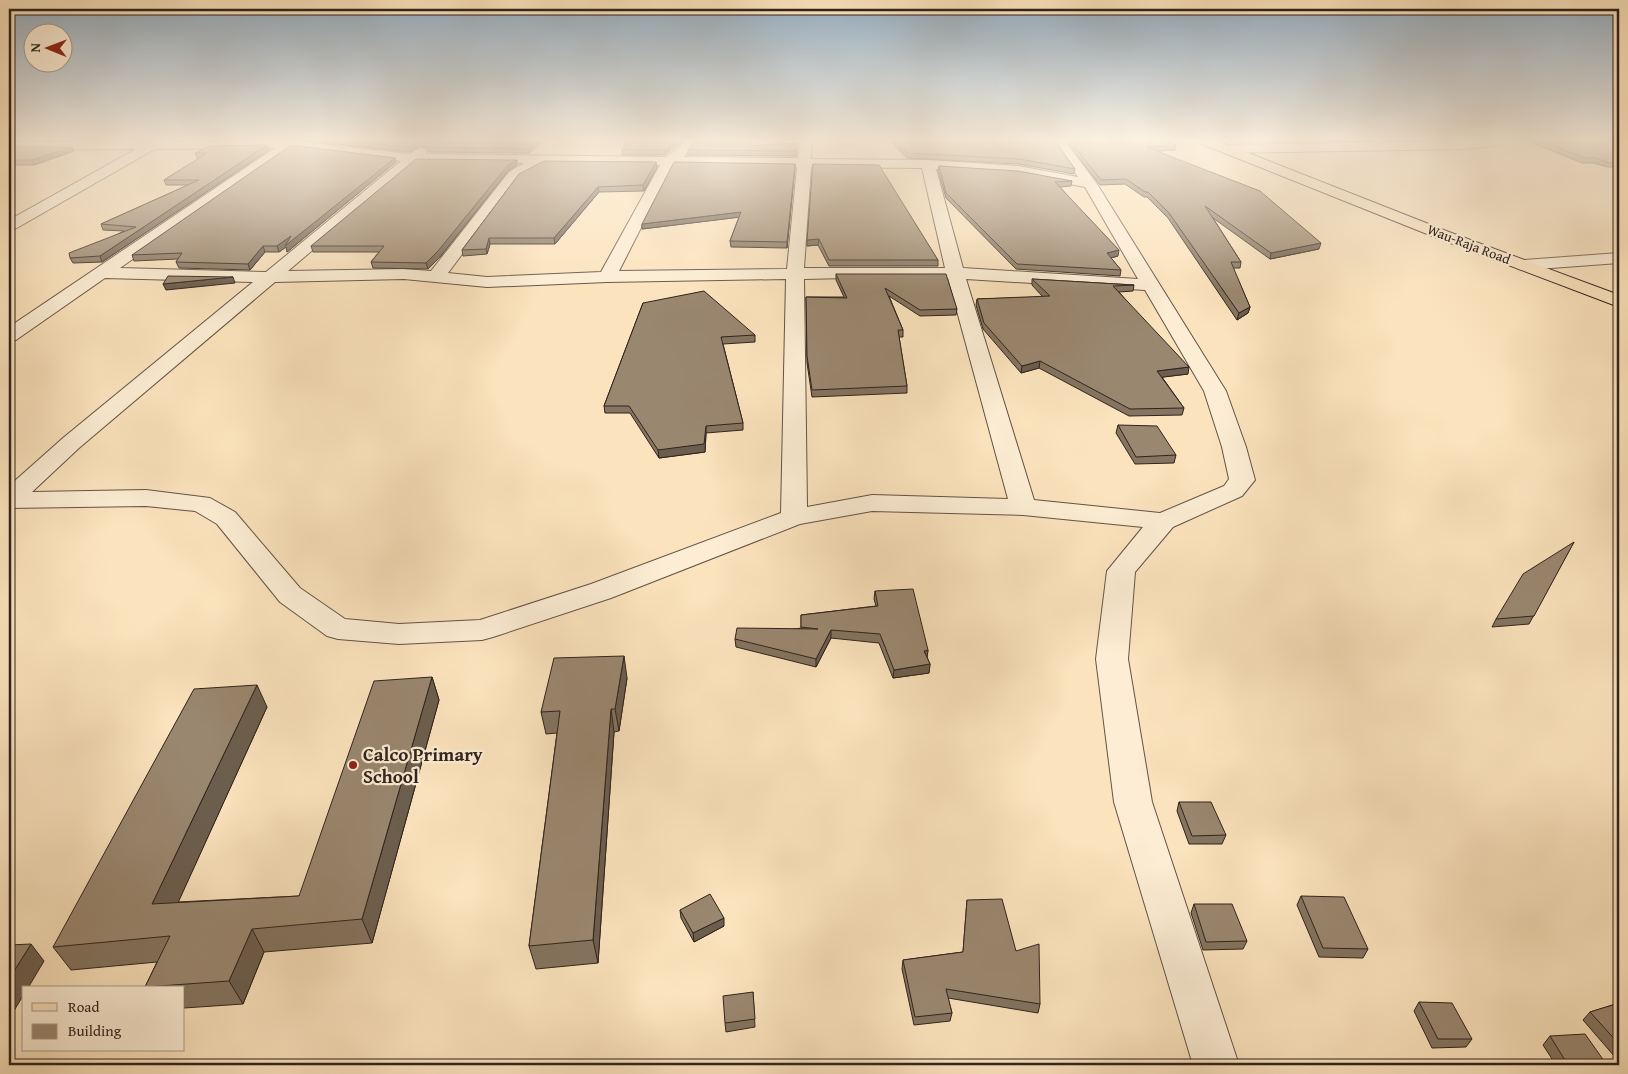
<svg xmlns="http://www.w3.org/2000/svg" width="1628" height="1074" viewBox="0 0 1628 1074" font-family="'Gentium Book Plus',serif">
<style>
.lines{fill:none;stroke-linecap:round;stroke-linejoin:round}
.minor-casing{stroke:#635345;stroke-width:2}
.major-casing{stroke:#30231d;stroke-width:2}
.minor{fill:#fcedd4;fill-rule:evenodd}
.major{fill:#fbe3bd;fill-rule:evenodd}
.wall{fill:#847460;stroke:#30231d}
.shaded-wall{fill:#6c5e4e;stroke:#30231d}
.building{fill:#9a8770;stroke:#30231d}
.poi-dot{fill:#8f2418;stroke:#fcedd4;stroke-width:2}
.labels{text-anchor:middle;stroke-width:4.5;stroke-linejoin:round;paint-order:stroke}
.far-street-label{font-size:14px;fill:#30231d;stroke:#fcedd4}
.near-poi-label{font-size:19px;font-weight:bold;fill:#30231d;stroke:#fcedd4;text-anchor:start}
</style>
<rect width="100%" height="100%" fill="#fbe3bd"/>
<filter id="stains"><feTurbulence type="fractalNoise" baseFrequency=".004" numOctaves="4"/><feColorMatrix values="0 0 0 0 .2 0 0 0 0 .09 0 0 0 0 .02 0 0 0 .5 -.17"/></filter>
<radialGradient id="worn" r=".72"><stop offset=".6" stop-color="#630" stop-opacity="0"/><stop offset="1" stop-color="#630" stop-opacity=".3"/></radialGradient>
<g class="lines">
<g class="minor-casing">
<path id="minor" d="M296 141 410 154 420 148 425 149 427 152 425 154 666 157 676 150 684 141H697L684 157 798 158 800 141H812L811 159 928 160 1018 166 1078 177 1053 141H1065L1097 184 1226 391 1246 447 1255 480 1242 496 1173 527 1135 572 1128 659 1152 802 1239 1065H1193L1114 802 1096 659 1107 571 1143 527 1023 515 872 511 800 524 611 598 493 637 482 640 399 644 338 639 327 636 280 602 217 524 195 511 146 506 9 508V486L63 438 253 282 105 278 16 340 9 342V327L275 148 155 149 15 229 9 231V220L136 149 9 150V142ZM292 148 401 161 266 272 120 268ZM416 162 524 163 509 172 431 271 404 269 288 271ZM544 164 660 165 601 272 487 277 448 273 519 178ZM673 165 797 167 787 269 619 271ZM811 167 922 168 945 268H804ZM936 169 1018 174 1085 187 1138 279 963 268ZM892 277 948 278 1008 499 872 495 807 507 804 279ZM404 279 487 287 607 282 786 279 781 513 591 584 480 620 399 624 345 619 300 588 235 512 210 498 146 490 32 492 79 448 275 282ZM966 279 1145 290 1204 391 1222 447 1229 479 1224 486 1160 513 1034 500Z
M1470 141H1506L1500 145 1466 149 1228 153 1221 149 1228 145Z
M1619 253V263L1524 270 1518 269 1515 265 1518 261 1524 260Z"/>
</g>
<g class="major-casing">
<path id="major" d="M1201 141H1218L1449 232 1619 295V307L1437 238 1202 144Z"/>
</g>
<use href="#minor" class="minor"/>
<use href="#major" class="major"/>
</g>
<path class="wall" d="M310 141H542L529 153 429 152 427 148 420 146 410 152Z
M626 141H682L665 155H622V150Z
M890 141H1055L1075 169 1074 174 1018 164 907 158Z
M1066 141H1167L1176 145 1175 150 1156 151 1319 249 1270 259 1213 218 1241 262 1240 268H1233L1250 307 1248 313 1237 320 1168 218 1147 197H1144L1125 184 1100 185Z
M1270 141H1375L1289 142H1271Z
M1528 141H1619V167H1607L1594 163H1582Z
M797 143 796 156 688 155V150Z
M9 147 74 151 34 165H9Z
M269 150 102 262 73 263 70 258 124 231 103 230 101 224 188 185H166L164 180 200 158H197L195 153Z
M396 162 287 252 286 247 279 252H265L250 270 179 268 176 262 178 259 134 261 132 255Z
M795 164 787 248 731 247 730 241 739 217 642 229V224Z
M813 164 938 260V266H829L818 245 807 246Z
M517 165 508 171 440 257 428 269 373 268 371 262 379 252H313L311 246Z
M939 166 1072 181 1071 186 1060 187 1118 256 1111 258 1121 270 1120 276 1016 269 946 198 938 171Z
M657 167 644 191 599 192 555 244H490L487 254 463 256 462 250 519 174Z
M836 274 957 309 956 315 920 316 889 296 903 330V337H899L907 386V393L812 397 807 363 806 297H844L836 280Z
M1032 279 1134 285 1133 291 1119 292 1188 374 1162 377 1184 408 1182 415 1129 416 1039 368 1021 373 983 329 976 305 977 299 1043 297 1032 285Z
M643 303 755 335V342L723 344 743 423V430L706 433 705 452 659 458 630 413H605L604 406Z
M1118 425 1176 455 1174 463 1135 464 1116 433Z
M1574 542 1529 624 1492 627 1496 619Z
M875 591 928 650 927 657 930 664 929 673 893 678 879 643 831 638 816 667 736 647 735 639 801 628V615L876 606 874 599Z
M432 677 439 700 372 943 264 952 243 1004 184 1008V988H146L145 987 157 962 71 970 53 947 267 707 178 902 299 896Z
M627 678 619 731 614 732 598 963 536 969 529 946 557 733 546 734 541 712Z
M1179 802 1226 835 1222 844H1189L1177 811Z
M1301 896 1368 949 1363 958 1319 957 1297 905Z
M967 900 1016 951 1040 1004 1038 1013 948 998 952 1013 950 1021 914 1025 902 969 903 960 963 952Z
M1194 904 1247 941 1243 949 1203 950 1191 913Z
M680 910 724 926 694 942 681 918Z
M753 992 755 1027 726 1032 725 1023Z
M1419 1002 1472 1039 1466 1047 1432 1048 1414 1011Z
M1619 1003V1056L1615 1057 1583 1020 1590 1012Z
M1550 1036 1607 1065H1556L1543 1045Z"/>
<path class="shaded-wall" d="M536 141H542L529 153 528 149Z
M676 141H682L665 155V150Z
M419 142 420 146 410 152 409 147Z
M267 145 269 150 102 262 100 256Z
M1176 145 1175 150 1145 152 1146 147Z
M72 147 74 151 34 165 32 160Z
M395 158 396 162 287 252 286 247 279 252 277 246Z
M517 160V165L508 171 440 257 428 269 426 263 507 166Z
M656 162 657 167 644 191 643 185Z
M795 164V169L787 248V242Z
M598 187 599 192 555 244 554 238Z
M741 212V217L642 229V224Z
M489 238 490 244 487 254 486 249Z
M819 239 818 245 807 246V240Z
M1321 243 1319 249 1270 259 1271 253Z
M263 246 265 252 250 270 248 264Z
M1119 250 1118 256 1106 259 1107 253Z
M233 277 235 283 166 290 163 284Z
M1250 307 1248 313 1237 320 1239 313Z
M1040 361 1039 368 1021 373 1022 366Z
M1189 367 1188 374 1156 378 1157 371Z
M706 426V433L705 452 659 458 658 450Z
M831 630V638L816 667V659Z
M928 650 927 658 924 651Z
M624 656 627 678 619 731 615 709Z
M930 664 929 673 893 678 894 670Z
M432 677 439 700 372 943 362 919Z
M257 685 267 707 167 927 152 904Z
M611 709 614 732 598 963 593 940Z
M724 918V926L694 942 693 933Z
M252 929 264 952 243 1004 229 981Z
M31 944 44 961 28 988H24V994L9 1019V979Z"/>
<path class="building" d="M349 141H536L528 149 428 147 426 143 419 142 409 147Z
M626 141H676L665 150H622Z
M695 141H752L751 146 797 143 796 151 688 150Z
M894 141H1055L1075 169 1019 159 907 153Z
M1070 141H1167L1176 145 1146 147 1260 191 1321 243 1271 253 1205 206 1241 262H1231L1250 307 1239 313 1169 213 1148 192H1145L1126 179 1101 180Z
M1541 141H1619V162L1609 163 1596 158H1585Z
M267 145 100 256 70 258 69 253 136 227 101 224 199 180H164L207 153H195L210 146Z
M291 145 395 158 285 246 291 236 277 246H263L248 264 176 262 182 253 132 255Z
M9 147H72L32 160H9Z
M416 159 517 160 507 166 438 251 426 263 371 262 384 246H311Z
M544 161 656 162 643 185 598 187 554 238H489L486 249 462 250 519 174Z
M674 162 795 164 787 242 730 241 741 212 642 224Z
M813 164 879 165 938 260H829L819 239 807 240Z
M939 166 1018 171 1072 181 1055 182 1119 250 1107 253 1121 270 1017 264 946 193Z
M836 274H946L957 309 920 310 885 288 903 330H898L907 386 812 390 807 356 806 297 847 298Z
M168 276 233 277 163 284Z
M1032 279 1134 285 1113 286 1189 367 1157 371 1184 408 1130 409 1040 361 1022 366 984 323 977 299 1050 296Z
M704 291 755 335 721 337 743 423 706 426 704 444 658 450 629 406H604L643 303Z
M1118 425 1157 426 1176 455 1136 457Z
M1574 542 1534 616 1496 619 1523 574Z
M913 589 928 650 924 651 930 664 894 670 880 634 831 630 816 659 735 639 737 628 818 629 801 627V615L878 606 875 591Z
M624 656 615 709H611L593 940 529 946 560 711 541 712 554 658Z
M432 677 362 919 252 929 229 981 145 987 170 936 53 947 194 689 257 685 152 904 299 896 374 681Z
M1179 802H1211L1226 835 1192 836Z
M710 894 724 918 693 933 680 910Z
M1301 896 1344 897 1368 949 1323 948Z
M1002 899 1016 951 1039 944 1040 1004 946 989 952 1013 915 1017 903 960 963 952 967 900Z
M1194 904H1232L1247 941 1206 942Z
M31 944 9 979V945Z
M753 992 755 1019 725 1023 723 996Z
M1419 1002 1452 1003 1472 1039H1438Z
M1619 1003V1044L1590 1012Z
M1585 1034 1607 1065H1568L1550 1036Z"/>
<linearGradient id="sky" x2="0" y2="1"><stop stop-color="#94adc1"/><stop offset="0.48" stop-color="#fdf2e1"/><stop offset="1" stop-color="#fdf2e1" stop-opacity="0"/></linearGradient>
<rect width="1628" height="291" fill="url(#sky)"/>
<circle class="poi-dot" cx="353" cy="765" r="5"/>
<g class="labels">
<g class="far-street-label">
<text transform="translate(1469 244) rotate(21)" y="5">Wau-Raja Road</text>
</g>
<g class="near-poi-label">
<text x="363" y="761">Calco Primary<tspan x="363" dy="22">School</tspan></text>
</g>
</g>
<rect width="1628" height="1074" fill="none" stroke="#fbe3bd" stroke-width="30"/>
<rect x="10" y="10" width="1608" height="1054" fill="none" stroke="#30231d" stroke-width="2.5"/>
<rect x="15" y="15" width="1598" height="1044" fill="none" stroke="#30231d"/>
<rect x="22" y="986" width="162" height="65" fill="#fcedd4" stroke="#aa9c8b"/>
<rect x="32" y="1003" width="25" height="8" fill="#fbe3bd" stroke="#aa9c8b"/>
<text x="68" y="1012" font-size="15" fill="#30231d">Road</text>
<rect x="32" y="1024" width="25" height="15" fill="#9a8770" stroke="#aa9c8b"/>
<text x="68" y="1036" font-size="15" fill="#30231d">Building</text>
<g transform="translate(48 48) rotate(271)"><circle r="24" fill="#fcedd4" stroke="#aa9c8b"/>
<path d="M0-4L9 19L0 12L-9 19Z" fill="#8f2418"/>
<text y="-8" font-size="14" font-weight="bold" text-anchor="middle" fill="#30231d">N</text>
</g>
<rect width="100%" height="100%" filter="url(#stains)"/>
<rect width="100%" height="100%" fill="url(#worn)"/>
</svg>
